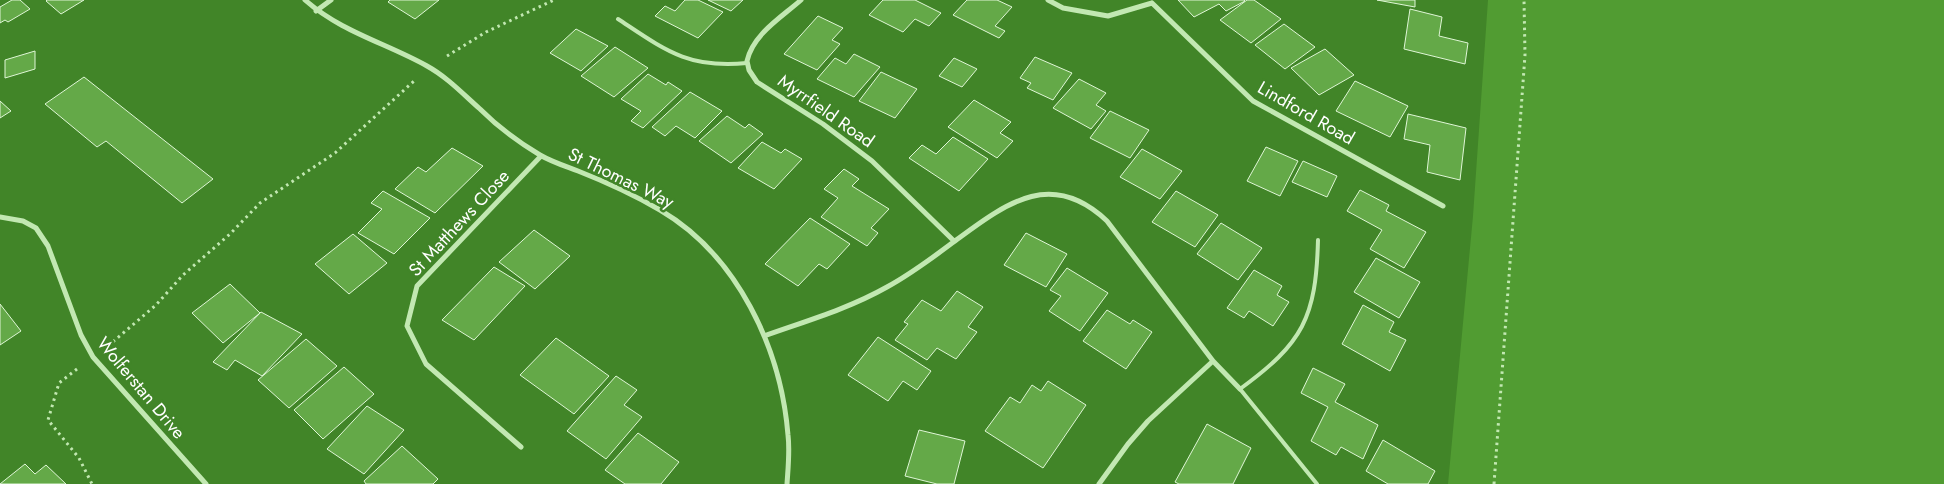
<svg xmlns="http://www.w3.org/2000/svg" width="1944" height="484" viewBox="0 0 1944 484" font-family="Jost,sans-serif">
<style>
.green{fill:#519c32}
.building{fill:#64a948;stroke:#dff6d6}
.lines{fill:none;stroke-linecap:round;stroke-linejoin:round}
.path{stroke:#c2e8b2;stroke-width:3;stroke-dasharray:2.5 4;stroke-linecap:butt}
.lane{stroke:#c2e8b2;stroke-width:4}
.street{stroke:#c2e8b2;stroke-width:5}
.labels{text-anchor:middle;stroke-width:5;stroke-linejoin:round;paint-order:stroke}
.street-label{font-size:18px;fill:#fff;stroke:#418528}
</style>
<rect width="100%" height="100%" fill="#418528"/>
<path class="green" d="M1488 0H1944V484H1448L1473 216Z"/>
<path class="building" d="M12 0H20L30 9 8 22 5 20 0 23V7Z
M47 0H84L61 14 46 1Z
M390 0H439L415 19 388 2Z
M685 0H698L723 12 698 38 655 16 665 6 675 11Z
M708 0H743L731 11Z
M883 0H915L941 13 929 26 915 19 903 32 869 15Z
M967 0H997L1012 7 995 26 1005 31 999 38 953 15Z
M1178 0H1244L1245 1 1226 11 1219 4 1194 17Z
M1247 0H1254L1281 19 1251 43 1220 20Z
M1377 0H1415V7Z
M1410 9 1442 17 1439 36 1468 43 1465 64 1404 49Z
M818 16 843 28 832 40 840 44 817 70 784 54Z
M1284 24 1315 47 1285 69 1255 45Z
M576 29 608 46 581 71 550 53Z
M615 47 648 68 614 97 581 76Z
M1325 49 1354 75 1319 95 1291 68Z
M35 51V69L5 78V60Z
M854 54 880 67 854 97 817 79 835 58 846 64Z
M1035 57 1072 73 1053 100 1027 88 1031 83 1020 78Z
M954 58 977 69 962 87 939 76Z
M881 72 917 89 895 118 859 101Z
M648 74 666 85 668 82 682 91 643 128 631 121 641 111 621 99Z
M84 77 213 179 182 203 106 141 97 147 45 104Z
M1079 79 1106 93 1096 105 1106 111 1091 129 1053 108Z
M1355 81 1408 106 1390 137 1336 111Z
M690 92 722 111 695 138 676 126 665 136 652 127Z
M974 100 1011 122 1000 133 1013 141 997 158 948 127Z
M0 101 11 111 0 118Z
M1110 111 1149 130 1130 158 1090 138Z
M1408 114 1466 128 1460 180 1427 172 1430 145 1404 139Z
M727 116 745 128 749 124 763 134 731 163 699 141Z
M953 137 988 159 959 191 909 158 922 145 936 154Z
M762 142 781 153 785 149 802 159 774 189 738 168Z
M1266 147 1298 161 1280 196 1247 181Z
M452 148 483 166 435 213 395 189 418 167 426 172Z
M1142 149 1182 171 1160 199 1120 177Z
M1303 161 1337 176 1327 197 1292 182Z
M844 169 859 179 852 186 889 209 871 228 878 233 867 246 821 217 838 198 824 189Z
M1360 190 1389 205 1386 211 1426 232 1404 268 1370 249 1382 230 1347 211Z
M383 191 430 218 394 254 358 233 382 209 371 203Z
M1176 191 1218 215 1195 247 1152 222Z
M810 218 850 244 827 269 819 264 798 286 765 264Z
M1221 223 1262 248 1238 280 1197 254Z
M534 230 570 256 535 289 499 262Z
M1026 233 1067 254 1046 287 1004 265Z
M353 234 387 263 349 294 315 264Z
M1376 258 1420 282 1399 318 1354 292Z
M494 267 525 286 474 340 442 320Z
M1067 268 1108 293 1080 331 1049 311 1061 296 1050 290Z
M1254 270 1282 286 1277 295 1289 302 1273 326 1249 311 1244 318 1227 308Z
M230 284 260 313 223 343 192 313Z
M957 291 983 307 968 327 977 332 956 359 937 348 927 360 895 340 908 324 904 322 922 300 941 311Z
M0 304 21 331 0 345Z
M1363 305 1394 322 1389 332 1406 340 1390 371 1342 344Z
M1107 310 1130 324 1133 320 1152 332 1126 369 1083 341Z
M261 312 302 334 262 376 235 360 227 370 213 362Z
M878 337 931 371 917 390 903 381 888 401 848 375Z
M556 338 609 376 574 414 520 375Z
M306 339 337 366 289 408 258 380Z
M344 367 374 394 323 439 294 410Z
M1313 368 1345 384 1335 402 1378 425 1363 459 1341 447 1336 455 1311 441 1328 407 1301 393Z
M616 376 637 390 624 405 642 417 606 459 567 431Z
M1048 381 1086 405 1043 468 985 431 1010 397 1020 403 1032 385 1041 391Z
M367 406 404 430 364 474 327 449Z
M1207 424 1251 448 1233 484H1179L1175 482Z
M919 430 965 441 954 484H937L905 476Z
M638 433 679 462 661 484H625L605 470Z
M1383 440 1435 471 1428 484H1388L1366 471Z
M402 446 438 479 433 484H366L364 481Z
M25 464 35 474 46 465 66 484H0Z"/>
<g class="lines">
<path class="path" d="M447 56 486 32 554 0
M108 346 156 305 183 275 230 234 260 203 335 153 414 81
M77 369 59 383 48 420 79 458 92 484
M1494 484 1525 55 1524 0"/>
<path class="lane" d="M618 19C665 50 688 69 747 63
M1317 484 1240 389C1303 343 1316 318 1318 240"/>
<path class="street" d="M305 0C341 32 386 43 427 66 447 77 463 94 480 109 498 127 518 142 540 155 552 162 565 166 578 171 606 182 634 195 660 210 737 255 781 348 788 435 790 451 788 468 787 484
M801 0C782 17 753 34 747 61L749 70 757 82 823 124 872 161 954 241
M1048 0 1063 8 1108 16 1152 3
M1152 3 1253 101 1443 206
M316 11 331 0
M0 217 23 221 36 228 48 246 81 335 93 357 206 484
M764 336C806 321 848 309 887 287 913 273 936 255 959 238 1009 201 1053 170 1107 221L1213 361 1148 421 1128 444 1099 484
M1213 361 1240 389
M521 447 426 364 407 326 417 286 541 156"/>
</g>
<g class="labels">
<g class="street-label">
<text transform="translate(826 111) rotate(35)" y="6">Myrrfield Road</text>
<text transform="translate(1306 113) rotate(30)" y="6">Lindford Road</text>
<text transform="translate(621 178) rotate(26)" y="6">St Thomas Way</text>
<text transform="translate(459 223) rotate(-47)" y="6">St Matthews Close</text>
<text transform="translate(141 388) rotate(50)" y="6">Wolferstan Drive</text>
</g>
</g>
</svg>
